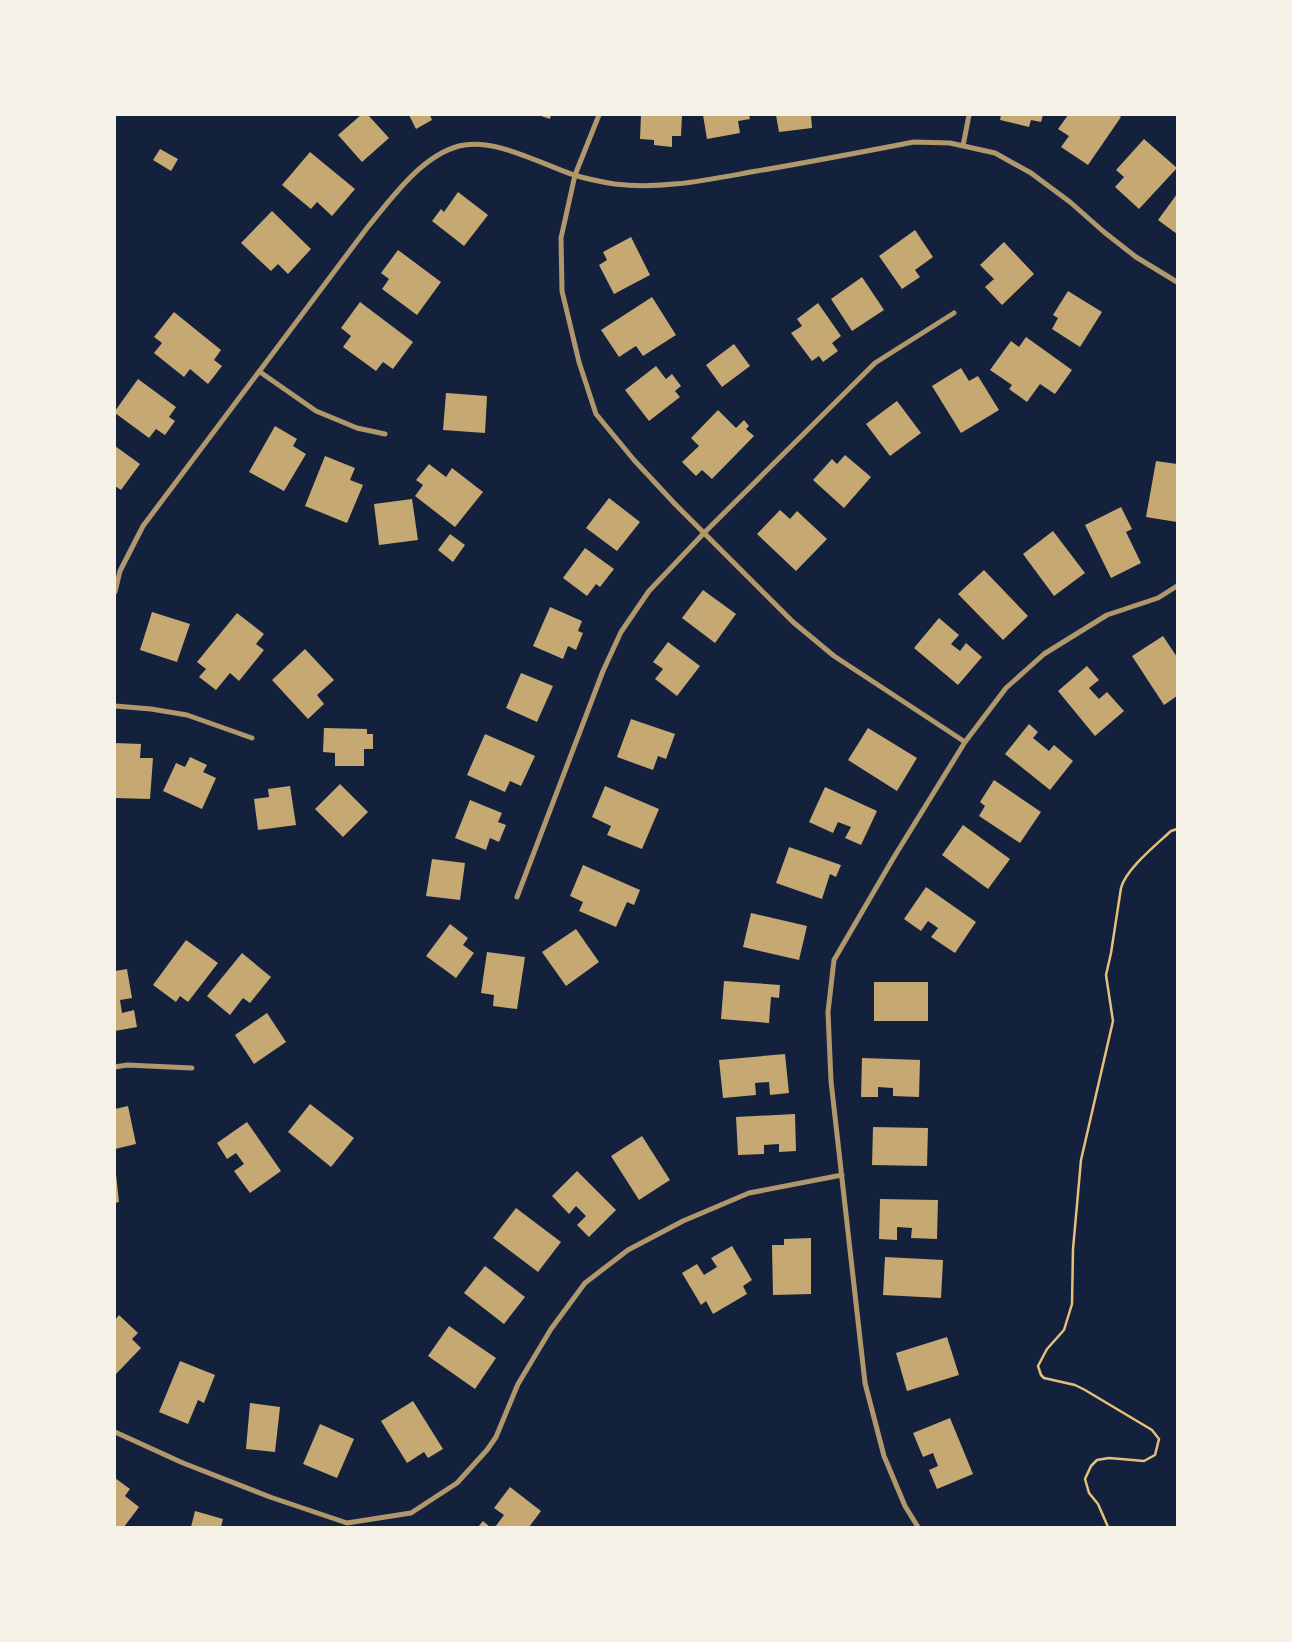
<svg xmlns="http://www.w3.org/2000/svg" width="1292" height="1642" viewBox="0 0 1292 1642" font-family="Poppins,sans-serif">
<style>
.building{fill:#c6a872}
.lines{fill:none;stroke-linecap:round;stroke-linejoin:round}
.path{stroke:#e5c07b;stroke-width:2.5}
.minor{stroke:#b1986c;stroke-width:5}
</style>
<rect width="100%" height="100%" fill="#14213d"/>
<path class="building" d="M361 115H368L389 138 362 162 338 135Z
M409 115H430L432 120 416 129Z
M538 115H551L550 119Z
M641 115H682L681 136H672V147L654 145V140L640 139Z
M703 115H749L750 119 738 121 740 133 707 139Z
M776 115H811L812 128 779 132Z
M1001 115H1043L1041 122 1031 120 1029 127 1000 120Z
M1068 115H1118L1121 117 1088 165 1061 147 1069 136 1058 129Z
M1144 139 1177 168 1139 209 1115 187 1124 177 1116 170Z
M160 149 178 159 171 171 153 160Z
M310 152 355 189 332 216 317 202 311 209 282 185Z
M458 192 488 215 464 246 432 221 441 209 444 212Z
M1177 194V234L1158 220Z
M272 211 311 249 288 274 278 264 271 271 241 243Z
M915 230 933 257 915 270 920 277 902 289 879 256Z
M631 237 650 275 614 294 599 265 607 260 603 252Z
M1004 242 1034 274 1002 305 985 287 994 279 980 265Z
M398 250 441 282 417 315 382 289 389 279 381 273Z
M862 277 884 310 852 331 831 299Z
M1068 291 1102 312 1080 347 1052 329 1058 318 1053 315Z
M652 297 676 335 643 356 636 346 619 357 601 330Z
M360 302 413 342 393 369 383 362 376 371 343 347 351 336 341 328Z
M818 303 841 336 832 343 838 351 823 362 819 356 812 361 791 333 802 326 797 319Z
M174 312 221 350 214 360 222 366 208 384 190 369 184 377 154 353 162 343 154 337Z
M1026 337 1072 370 1055 394 1040 384 1027 402 1009 389 1012 385 990 370 1011 341 1019 347Z
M734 344 750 366 722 387 706 365Z
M656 366 666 379 672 374 681 386 675 391 680 397 649 421 625 390Z
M961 368 969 381 978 376 999 410 961 433 932 386Z
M138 379 176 407 169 417 175 421 165 435 156 429 149 438 115 413V411Z
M446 393 487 396 485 433 443 430Z
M897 401 921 433 890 456 866 424Z
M718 410 736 428 744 420 749 426 746 429 754 436 712 479 702 470 696 476 682 462 699 446 691 438Z
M275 426 297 439 293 446 306 454 284 491 249 472Z
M115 446 140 464 121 490 115 486Z
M845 455 871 477 844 508 813 480 832 459 837 464Z
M325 456 355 468 350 480 363 485 347 523 305 506Z
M1156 461 1177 464V522L1146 517Z
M429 464 446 477 452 468 483 492 455 527 415 496 423 485 416 480Z
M609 498 640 522 617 551 586 528Z
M412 499 418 540 379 545 374 504Z
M1121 507 1132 529 1126 532 1141 563 1111 578 1085 525Z
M780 510 790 519 797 511 827 539 796 571 757 534Z
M1053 531 1085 573 1054 596 1023 554Z
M450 534 465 545 453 562 438 550Z
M585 548 614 569 600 587 596 584 587 596 563 578Z
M984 570 1028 616 1003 640 958 594Z
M703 590 736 614 715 643 682 618Z
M550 607 582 621 578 631 583 633 576 650 568 646 563 659 533 646Z
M152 612 190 624 177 662 140 650Z
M237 613 264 634 256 644 264 650 239 681 230 673 216 690 199 677 206 669 197 662Z
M939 618 959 635 951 644 960 651 966 643 982 657 958 685 914 648Z
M1163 636 1177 657V696L1164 705 1132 656Z
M668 642 700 666 677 696 655 679 663 669 653 662Z
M305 649 334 680 317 695 324 704 308 719 272 680Z
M1087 666 1099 680 1089 688 1099 699 1107 692 1124 711 1095 736 1058 691Z
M521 673 553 686 537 722 506 708Z
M631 719 675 734 666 759 658 756 653 770 617 757Z
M1029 724 1038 732 1033 738 1049 751 1054 745 1073 761 1050 790 1005 754Z
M324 728 367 729V734H373V749H364V766H335V753L323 752Z
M868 728 917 758 897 791 848 760Z
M485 734 535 756 521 786 510 781 505 792 467 775Z
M115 743 141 744 140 758H153L150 799 115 798Z
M190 757 207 765 203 772 216 778 202 809 163 791 176 763 185 767Z
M994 780 1041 812 1020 843 979 816 985 806 980 802Z
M340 784 368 812 343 837 315 809Z
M290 786 296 825 258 830 254 799 269 797 268 789Z
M605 786 659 809 642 849 607 835 611 826 592 817Z
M825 787 877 811 861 845 845 838 851 827 838 822 833 833 809 822Z
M470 800 502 813 498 822 506 825 499 842 490 838 486 850 455 838Z
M963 825 1010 859 988 889 942 855Z
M789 847 841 865 836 877 830 874 822 899 776 883Z
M432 859 465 863 460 900 426 896Z
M583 865 640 890 634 905 627 902 616 927 579 911 583 902 570 896Z
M926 887 976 922 955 953 931 937 938 928 928 921 921 931 904 919Z
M751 913 807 926 799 960 743 947Z
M450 924 468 938 463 945 474 953 456 978 426 956Z
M576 929 599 962 566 986 542 952Z
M186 940 218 963 188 1002 180 996 176 1002 153 985Z
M487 952 525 957 517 1009 493 1006 494 995 481 993Z
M242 953 271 977 250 1003 243 998 230 1015 207 996Z
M127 969 132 998 120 1000 122 1013 134 1010 137 1027 115 1031V971Z
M724 981 780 985 779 998 771 997 769 1023 721 1019Z
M874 982H928V1021H874Z
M267 1013 286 1042 254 1064 235 1035Z
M785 1054 789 1093 770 1095 769 1082 755 1083 756 1095 723 1098 719 1060Z
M862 1058 920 1060 919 1097 893 1096V1088L878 1087V1097H861Z
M310 1104 354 1138 331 1167 288 1132Z
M128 1106 136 1144 115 1149V1109Z
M795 1114 796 1151 779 1152V1144L764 1145V1154L738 1155 736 1117Z
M247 1122 281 1171 250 1193 234 1171 244 1164 236 1153 227 1159 217 1143Z
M873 1127 928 1128 927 1166 872 1165Z
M642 1136 670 1180 639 1200 611 1156Z
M577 1171 616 1210 589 1237 577 1225 586 1216 576 1206 569 1214 552 1196Z
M115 1174H116L119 1202 115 1203Z
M880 1199 938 1200 937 1239 911 1238 912 1228 897 1227V1240L879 1239Z
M516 1208 561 1242 538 1272 493 1238Z
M811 1238V1294L773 1295 772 1245H784V1239Z
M732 1246 752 1280 743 1286 747 1294 713 1314 706 1301 701 1305 682 1273 697 1264 704 1275 717 1267 711 1258Z
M885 1257 943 1260 941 1298 883 1295Z
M485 1266 525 1297 504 1324 464 1293Z
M119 1315 138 1333 132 1339 141 1348 116 1374 115 1373V1320Z
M449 1326 496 1358 475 1389 428 1356Z
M947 1337 959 1375 907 1391 896 1353Z
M180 1361 215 1375 204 1403 198 1400 188 1424 159 1412Z
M413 1401 443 1449 428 1458 424 1452 407 1463 381 1421Z
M250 1403 280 1407 275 1452 246 1449Z
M950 1418 973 1474 937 1489 929 1470 938 1466 933 1453 923 1457 913 1433Z
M320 1424 354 1439 337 1478 303 1464Z
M115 1478 130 1489 125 1496 139 1507 124 1527H115Z
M510 1487 541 1511 529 1527H495L504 1515 494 1508Z
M195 1511 223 1519 221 1527H191Z
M483 1521 490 1527H478Z"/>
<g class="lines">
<path class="path" d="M1108 1527 1098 1504 1089 1493 1085 1479 1091 1466 1097 1460 1109 1458 1144 1461 1155 1455 1159 1439 1152 1430 1085 1390 1075 1385 1044 1378 1041 1375 1038 1366 1047 1349 1064 1330 1072 1304 1073 1249 1081 1160 1113 1021 1106 975 1111 953 1121 888C1126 869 1156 845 1171 831L1177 829"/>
<path class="minor" d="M599 115 575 175 561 238 562 291 579 362 596 414 634 460 675 504 793 622 834 656 965 742
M963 146 969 115
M260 372 316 411 357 428 385 434
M115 592 120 571 143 526 367 228C391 199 421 156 459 146 494 137 541 164 574 175 587 179 602 182 615 184 663 190 711 179 757 171 810 162 862 152 914 142L950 143 995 153 1031 173 1070 202 1104 232 1136 257 1177 282
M115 706 151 709 187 715 252 738
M517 897 603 671 621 632 649 591 704 533 875 363 954 313
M115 1067 127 1065 192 1068
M115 1432 183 1463 270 1497 347 1523 411 1513 457 1483 487 1450 496 1437 518 1384 551 1329 585 1283 628 1250 683 1221 749 1193 842 1175
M918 1527 905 1506 884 1456 865 1383 831 1081 828 1012 834 960 894 857 965 742 1006 688 1044 654 1107 615 1158 598 1177 586"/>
</g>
<rect width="1292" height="1642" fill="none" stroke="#f6f1e7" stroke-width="232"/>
</svg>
